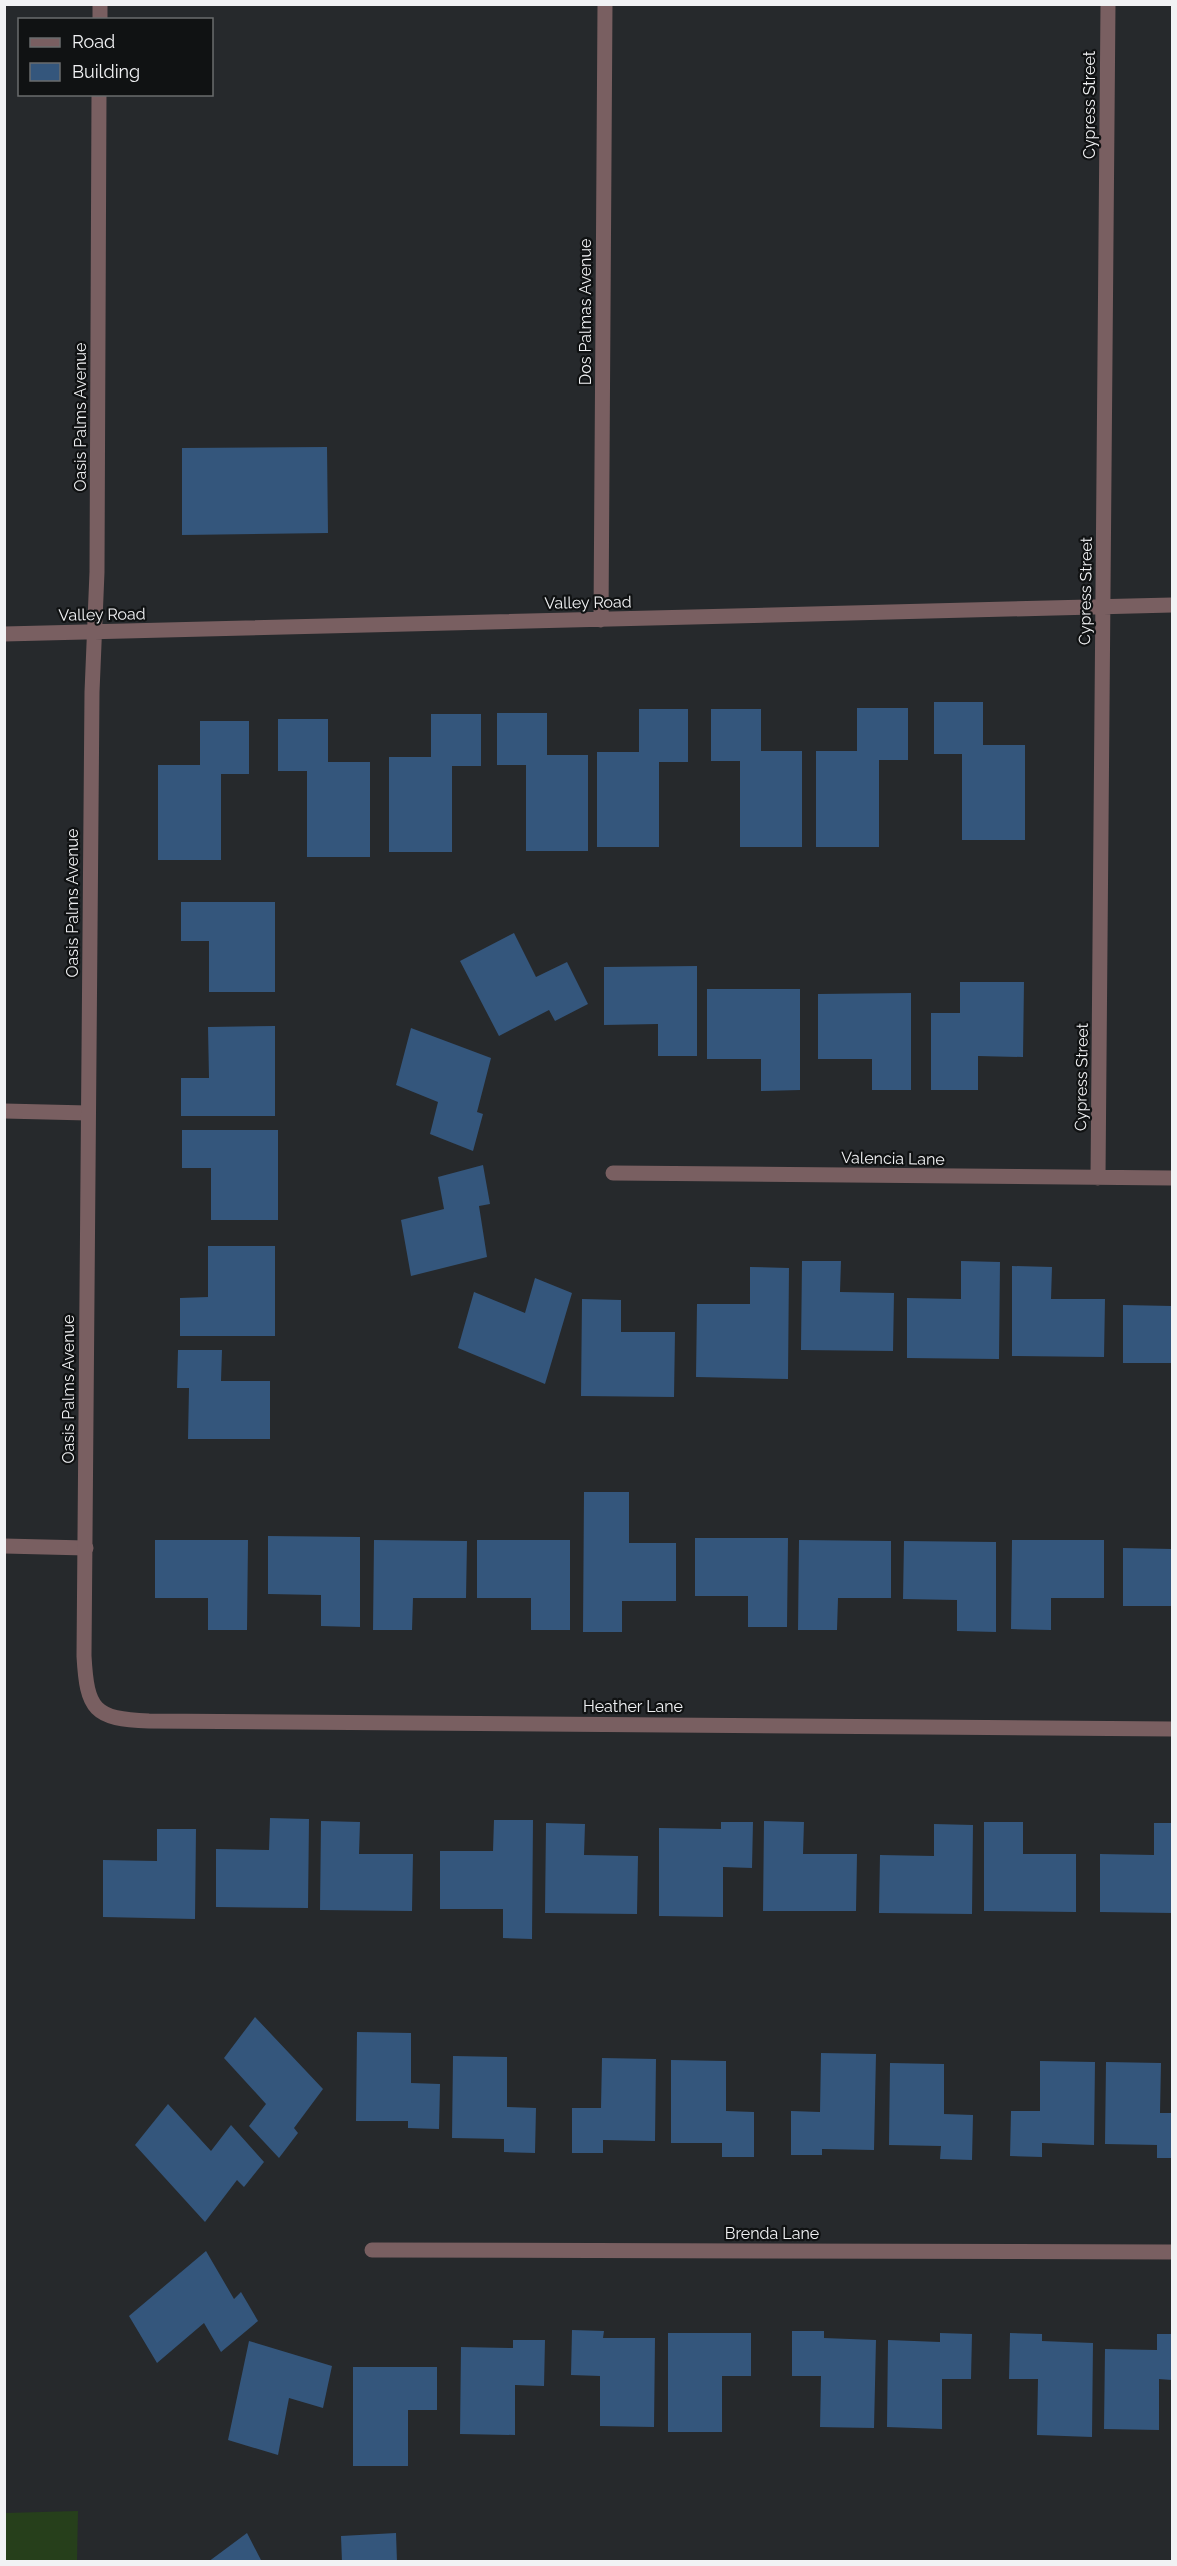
<svg xmlns="http://www.w3.org/2000/svg" width="1177" height="2566" viewBox="0 0 1177 2566" font-family="Raleway,sans-serif">
<style>
.green{fill:#263f1b}
.building{fill:#34567c}
.lines{fill:none;stroke-linecap:round;stroke-linejoin:round}
.lane{stroke:#795f61;stroke-width:15}
.street{stroke:#795f61;stroke-width:15}
.labels{text-anchor:middle;stroke-width:4.5;stroke-linejoin:round;paint-order:stroke}
.street-label{font-size:16px;fill:#f1f2f4;stroke:#101213}
</style>
<rect width="100%" height="100%" fill="#26292c"/>
<path class="green" d="M78 2511 77 2561H5V2513Z"/>
<path class="building" d="M327 447 328 533 182 535V448Z
M934 702H983V745H1025V840H962V754H934Z
M857 708H908V760H879V847H816V751H857Z
M639 709H688V762H659V847H597V752H639Z
M711 709H761V751H802V847H740V761H711Z
M497 713H547V755H588V851H526V765H497Z
M431 714H481V766H452V852H389V757H431Z
M278 719H328V762H370V857H307V771H278Z
M200 721H249V774H221V860H158V765H200Z
M181 902H275V992H209V941H181Z
M514 933 536 977 567 962 588 1004 555 1021 549 1010 499 1036 460 961Z
M697 966V1056H658V1024L604 1025V967Z
M960 982H1024L1023 1057 978 1056V1090H931V1013H960Z
M707 989H800V1090L761 1091V1059H707Z
M911 993V1090H872V1059H818V994Z
M275 1026V1116H181V1078H209L208 1027Z
M411 1028 491 1058 477 1112 483 1114 473 1151 430 1134 438 1102 396 1085Z
M182 1130H278V1220H211V1168H182Z
M483 1165 490 1204 479 1206 487 1257 411 1276 401 1220 444 1209 438 1177Z
M208 1246H275V1336H180V1298L208 1297Z
M802 1261H841L840 1292 894 1293 893 1351 801 1350Z
M961 1261 1000 1262 999 1359 907 1358V1298L961 1299Z
M1012 1266 1052 1267 1051 1299H1105L1104 1357 1012 1356Z
M750 1267 789 1268 788 1379 696 1377 697 1304H750Z
M535 1278 572 1293 545 1384 458 1348 474 1292 525 1313Z
M582 1299 621 1300V1332H675L674 1397 581 1396Z
M1123 1305 1172 1306V1363H1123Z
M178 1350H222L221 1381H270V1439H188L189 1388H177Z
M584 1492H629V1543H676V1601H622V1632H583Z
M268 1536 360 1537V1627L321 1626V1595L268 1594Z
M695 1538H788L787 1627H748V1596H695Z
M155 1540H248L247 1630H208V1598H155Z
M374 1540 467 1541 466 1598H413L412 1630H373Z
M477 1540H570V1630H531V1598H477Z
M799 1540 891 1541V1598H838L837 1630H798Z
M1012 1540H1104V1598H1051V1630L1011 1629Z
M904 1541 996 1542V1632L957 1631V1600L903 1599Z
M1123 1548 1172 1549V1606H1123Z
M270 1818 309 1819 308 1908 216 1907V1849L269 1850Z
M494 1820H533L532 1939 503 1938V1909H440V1851H493Z
M321 1821 360 1822 359 1854H413L412 1911 320 1910Z
M764 1821 804 1822 803 1854H857L856 1911H763Z
M721 1822H753L752 1868 723 1867V1917L659 1916V1828L721 1829Z
M984 1822H1023V1854H1076V1912L984 1911Z
M546 1823 585 1824 584 1855 638 1856 637 1914 545 1913Z
M1154 1823H1172V1913L1100 1912V1854L1154 1855Z
M934 1824 973 1825 972 1914 879 1913 880 1855 934 1856Z
M157 1829H196L195 1919 103 1917V1860L157 1861Z
M255 2017 323 2089 294 2128 298 2133 279 2158 249 2126 266 2104 224 2058Z
M357 2032 411 2033V2083L440 2084 439 2129 408 2128V2121H356Z
M821 2053 876 2054 874 2150 822 2149V2155H791V2111L820 2112Z
M453 2056 507 2057V2107L536 2108 535 2153 504 2152V2139L452 2138Z
M602 2058 656 2059 655 2141 603 2140V2153H572V2108H601Z
M671 2060 726 2061V2111L754 2112V2157H722V2143H671Z
M1040 2061 1095 2062 1094 2145 1042 2143V2157L1010 2156 1011 2111H1040Z
M1106 2062 1161 2063 1160 2113H1172V2158H1157V2145L1105 2144Z
M890 2063 944 2064V2114L973 2115 972 2160 940 2159 941 2146 889 2145Z
M168 2104 211 2151 231 2125 264 2162 244 2187 237 2180 205 2222 135 2145Z
M206 2251 234 2299 241 2292 258 2321 221 2352 204 2323 157 2363 129 2316Z
M572 2330 604 2331 603 2338H655L654 2427 600 2426V2376L571 2375Z
M792 2331H824V2338L876 2340 874 2428 820 2427 821 2376H792Z
M668 2333H751V2376H722V2432H668Z
M940 2333 972 2334 971 2379H942V2429L887 2427 888 2340 940 2342Z
M1010 2333 1042 2334V2341L1093 2343 1092 2437 1037 2435 1038 2379H1009Z
M1157 2334H1172V2380L1159 2379V2430L1104 2429 1105 2349 1157 2350Z
M513 2340H545L544 2386 515 2385V2435L460 2434 461 2347 513 2348Z
M249 2341 332 2366 323 2408 289 2398 278 2455 228 2440Z
M353 2367H437V2410H408V2466H353Z
M247 2533 262 2562H208Z
M396 2533 397 2562H342L341 2536Z"/>
<g class="lines">
<path class="lane" d="M4 1111 88 1113
M4 1546 86 1548"/>
<path class="street" d="M100 20V4
M99 94 97 572 92 692 84 1656C87 1710 94 1719 149 1721L1172 1729
M601 620 605 4
M4 634 1172 605
M613 1173 1172 1178
M1098 1178 1108 4
M372 2250 1172 2252"/>
</g>
<g class="labels">
<g class="street-label">
<text transform="translate(1089 105) rotate(-90)" y="6">Cypress Street</text>
<text transform="translate(585 312) rotate(-90)" y="6">Dos Palmas Avenue</text>
<text transform="translate(80 417) rotate(-90)" y="6">Oasis Palms Avenue</text>
<text transform="translate(1085 591) rotate(-89)" y="6">Cypress Street</text>
<text transform="translate(588 602) rotate(-1)" y="6">Valley Road</text>
<text transform="translate(102 614) rotate(-1)" y="6">Valley Road</text>
<text transform="translate(72 903) rotate(-90)" y="6">Oasis Palms Avenue</text>
<text transform="translate(1081 1077) rotate(-89)" y="6">Cypress Street</text>
<text transform="translate(893 1158) rotate(1)" y="6">Valencia Lane</text>
<text transform="translate(68 1389) rotate(-90)" y="6">Oasis Palms Avenue</text>
<text x="633" y="1712">Heather Lane</text>
<text x="772" y="2239">Brenda Lane</text>
</g>
</g>
<rect width="1177" height="2566" fill="none" stroke="#f1f2f4" stroke-width="12"/>
<rect x="18" y="18" width="195" height="78" fill="#101213" stroke="#6a6c6d" stroke-width="1.5"/>
<rect x="30" y="38" width="30" height="9" fill="#795f61" stroke="#6a6c6d" stroke-width="1.5"/>
<text x="72" y="48" font-size="18" fill="#f1f2f4">Road</text>
<rect x="30" y="63" width="30" height="18" fill="#34567c" stroke="#6a6c6d" stroke-width="1.5"/>
<text x="72" y="78" font-size="18" fill="#f1f2f4">Building</text>
</svg>
